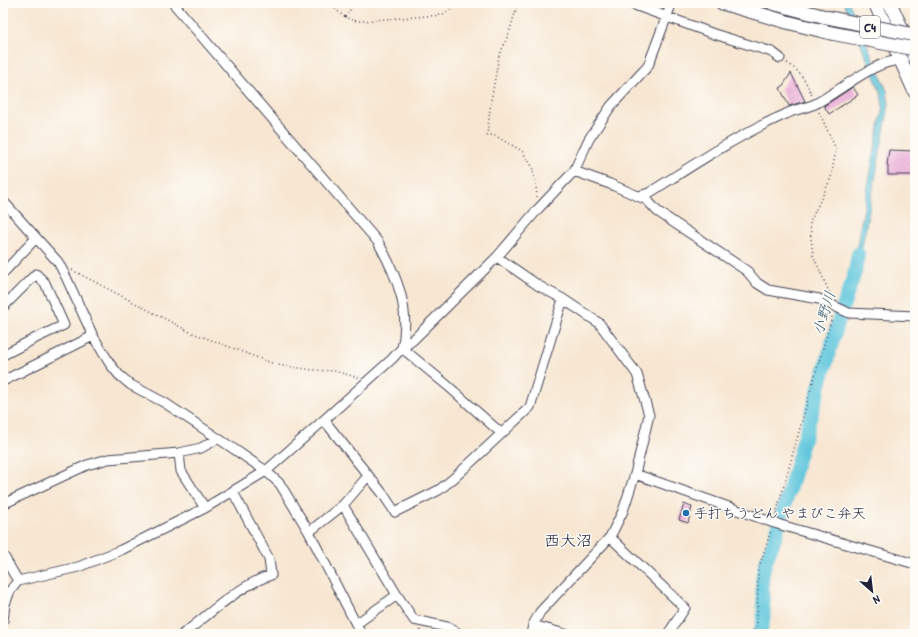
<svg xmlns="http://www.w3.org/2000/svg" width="918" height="637" viewBox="0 0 918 637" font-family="'Patrick Hand','Klee One',sans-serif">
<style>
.water{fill:#5fc6dc;stroke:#40748c}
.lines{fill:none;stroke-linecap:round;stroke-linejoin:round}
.river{stroke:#5fc6dc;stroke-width:14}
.building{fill:url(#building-back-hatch)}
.minor-casing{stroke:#423f52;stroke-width:11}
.highway-casing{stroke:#423f52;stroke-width:15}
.path{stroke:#423f52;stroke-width:1.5;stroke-dasharray:1 3;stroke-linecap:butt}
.minor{stroke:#fff;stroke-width:9}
.highway{stroke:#fff;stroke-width:13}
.highway-bridge-casing{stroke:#423f52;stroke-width:15;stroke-linecap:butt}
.highway-bridge{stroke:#fff;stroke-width:13}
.poi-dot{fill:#1f6fb2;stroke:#fdfcf7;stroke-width:1.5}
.labels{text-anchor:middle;stroke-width:3;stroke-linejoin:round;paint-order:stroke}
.shield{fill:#fdfcf7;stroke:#646373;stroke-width:1}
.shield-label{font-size:13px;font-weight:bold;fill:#22223b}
.poi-label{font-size:14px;fill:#22223b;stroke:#fdfcf7;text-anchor:start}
.water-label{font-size:15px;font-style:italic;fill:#375b73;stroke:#fdfcf7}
.quarter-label{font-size:16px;fill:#22223b;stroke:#fdfcf7}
</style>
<defs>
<pattern id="building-back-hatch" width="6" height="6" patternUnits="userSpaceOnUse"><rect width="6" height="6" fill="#edacd9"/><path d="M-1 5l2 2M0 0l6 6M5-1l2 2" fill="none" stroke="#cb94bb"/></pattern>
</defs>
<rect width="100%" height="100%" fill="#fdfcf7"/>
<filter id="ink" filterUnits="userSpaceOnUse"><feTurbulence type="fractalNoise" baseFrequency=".025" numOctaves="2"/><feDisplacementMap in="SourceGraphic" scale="8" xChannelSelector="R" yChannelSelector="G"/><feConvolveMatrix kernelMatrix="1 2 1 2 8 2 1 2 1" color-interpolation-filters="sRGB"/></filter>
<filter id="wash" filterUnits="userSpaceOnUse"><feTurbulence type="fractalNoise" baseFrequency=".012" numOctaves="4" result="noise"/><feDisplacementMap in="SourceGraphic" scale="16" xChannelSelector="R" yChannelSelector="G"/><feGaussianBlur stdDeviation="0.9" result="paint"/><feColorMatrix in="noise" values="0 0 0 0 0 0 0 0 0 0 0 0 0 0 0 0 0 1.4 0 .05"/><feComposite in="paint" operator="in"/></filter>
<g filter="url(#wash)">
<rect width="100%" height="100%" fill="#f7e6d1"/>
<path class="water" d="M844 3H849L887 91 889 105 857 273 852 272 883 106 881 93Z"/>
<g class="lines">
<path class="river" d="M759 634C769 614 759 593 763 573 765 561 771 549 775 538L840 316 855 272 858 254"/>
</g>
<g id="blocks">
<path class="building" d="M791 73 805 101 789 106 780 88 782 87Z
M853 87 858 95 829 114 824 106Z
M889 150 915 151V175H888V165H887Z
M684 504 692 507 688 523 679 520Z"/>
</g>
</g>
<g filter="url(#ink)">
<use href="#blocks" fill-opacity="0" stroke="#423f52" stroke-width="1"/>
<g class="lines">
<g class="minor-casing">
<path id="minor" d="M173 3 378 242C397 276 411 310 402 348
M629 3 714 34 772 52 780 58
M574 171 610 184 647 200 657 211 676 224 747 271 757 283 768 290 819 299 849 313 915 316
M639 196 649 193C693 165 738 135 786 114 795 109 806 108 815 104 838 93 879 56 904 61
M3 201 58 262 66 277 93 336 110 364 119 375 131 385 165 403 228 445 266 471 280 484 309 532 361 634
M3 273 36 238
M3 307 36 274 45 283 64 325 36 338 3 355
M402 348 448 386 501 433
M3 381 93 336
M324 420 383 494 395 512 439 490 454 478 530 407 563 299 539 286 497 257
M179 453 181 471 205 508
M635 474 774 523 915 564
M3 504 87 465 108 459 179 453 201 448 217 439
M343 505 397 595 414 620 447 627 460 634
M309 532 343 505 368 476
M610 537 685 608 668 634
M3 555 18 581
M3 621 5 604 10 591 18 581 78 567 121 550 205 508 266 471 324 420 392 359 402 348 413 340 497 257 537 210 574 171 589 139 611 106 648 66 671 5
M356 624 397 595
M533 625 540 612 610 537 623 511 635 474 649 415 637 374 599 323 563 299
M183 634C211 613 238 586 271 575L269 559 233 492
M531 634 533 625 565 634"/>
</g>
<g class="highway-casing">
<path id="highway" d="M722 3 787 22 831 33
M772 3 826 17
M875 3 915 92
M890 3 915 58"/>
</g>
<path class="path" d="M329 3C340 13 346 21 361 21L441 15 463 3
M518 3 509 33 499 56 491 101 487 135H494L522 151 532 166 536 185 537 198
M345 17 355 3
M910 23 915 19
M787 63C800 71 807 82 812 96
M819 112 836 149 831 178 810 222 811 238 813 255 830 294
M72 270 190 332 277 365 314 370 334 371 360 378
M776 514 812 385 833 314
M420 630 422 634
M752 634 757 624 758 570 771 531"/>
<use href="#minor" class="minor"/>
<use href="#highway" class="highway"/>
<g class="highway-bridge-casing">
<path id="highway-bridge" d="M826 17 915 35
M831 33 915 49"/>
</g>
<use href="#highway-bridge" class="highway-bridge"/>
</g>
</g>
<circle class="poi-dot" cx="686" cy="513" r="4"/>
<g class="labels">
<rect class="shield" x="860" y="16" width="20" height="22" rx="3"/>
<g class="shield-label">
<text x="870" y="32">C4</text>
</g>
<g class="poi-label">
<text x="694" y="518">手打ちうどん やまびこ弁天</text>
</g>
<g class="water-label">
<text transform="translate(824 313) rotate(-73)" y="5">小野川</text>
</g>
<g class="quarter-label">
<text x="568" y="546">西大沼</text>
</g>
</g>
<rect width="918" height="637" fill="none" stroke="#fdfcf7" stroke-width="16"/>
<g transform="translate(872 591) rotate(152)" stroke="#fdfcf7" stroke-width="3" paint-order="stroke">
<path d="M0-3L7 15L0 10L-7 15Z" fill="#22223b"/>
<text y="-6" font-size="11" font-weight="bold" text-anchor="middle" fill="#22223b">N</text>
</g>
</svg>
